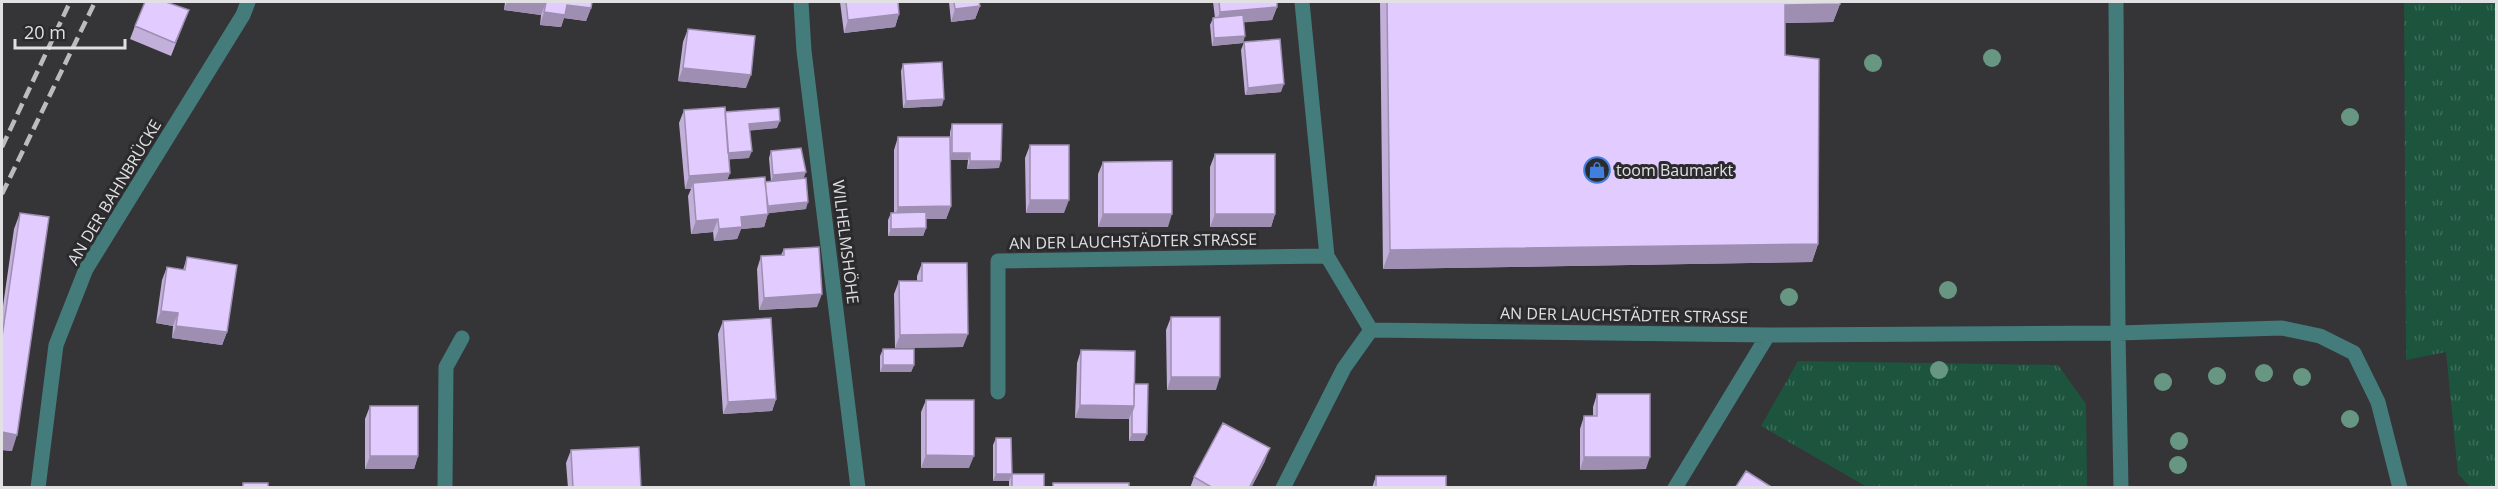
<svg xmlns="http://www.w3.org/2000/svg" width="2498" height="489" viewBox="0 0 2498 489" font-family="'Open Sans',sans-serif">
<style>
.grass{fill:url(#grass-tufts)}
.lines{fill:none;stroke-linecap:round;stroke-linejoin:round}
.minor{stroke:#447c7c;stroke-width:15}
.rail{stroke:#bcbcbe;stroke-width:4.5;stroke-dasharray:12 6;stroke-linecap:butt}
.tree{fill:#679782}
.wall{fill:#c2afda}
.shaded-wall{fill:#9e8eb2}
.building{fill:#e2cbfe;stroke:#9e8eb2;stroke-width:1.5}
.labels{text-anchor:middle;stroke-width:6;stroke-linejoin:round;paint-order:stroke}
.poi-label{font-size:16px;fill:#e1e1e3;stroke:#2b2a2d;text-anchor:start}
.street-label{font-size:16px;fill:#e1e1e3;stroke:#2b2a2d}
</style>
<defs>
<pattern id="grass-tufts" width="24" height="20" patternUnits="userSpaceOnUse" patternTransform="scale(1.5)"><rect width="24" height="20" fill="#1c543e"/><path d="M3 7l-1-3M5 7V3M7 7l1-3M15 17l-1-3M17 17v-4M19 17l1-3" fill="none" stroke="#3d6c5a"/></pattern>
</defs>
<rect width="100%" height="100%" fill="#353437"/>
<path class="grass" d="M2404 2H2496V487H2470L2458 474 2446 352 2406 360Z
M1798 361 2058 365 2086 404 2087 487H1867L1761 426Z"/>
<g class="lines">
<path class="minor" d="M801 2 804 51 858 488
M1302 2 1327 256 1371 330 1768 335 2118 333 2282 328 2320 336 2354 353 2378 402 2400 488
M2116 2 2118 333 2121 488
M998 392V261L1327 256
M38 488 56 345 86 269 243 15 248 2
M445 488 446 367 462 338
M1283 488 1344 368 1371 330
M1675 488 1768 335"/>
<path class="rail" d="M2 147 70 2
M2 194 95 2"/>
</g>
<g class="tree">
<circle cx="1992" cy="58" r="9"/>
<circle cx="1873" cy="63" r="9"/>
<circle cx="2350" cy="117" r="9"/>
<circle cx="1948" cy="290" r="9"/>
<circle cx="1789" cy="297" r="9"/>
<circle cx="1939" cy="370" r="9"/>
<circle cx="2264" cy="373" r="9"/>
<circle cx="2217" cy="376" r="9"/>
<circle cx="2302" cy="377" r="9"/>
<circle cx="2163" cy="382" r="9"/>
<circle cx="2350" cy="419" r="9"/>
<circle cx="2179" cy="441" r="9"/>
<circle cx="2178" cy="465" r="9"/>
</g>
<path class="wall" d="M505 2H592L591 8 586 21 564 18 561 27 540 25 541 15 504 10Z
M840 2H898L899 14 895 27 844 33Z
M949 2H979L980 6 975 19 951 22Z
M1213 2H1277V7L1272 20 1244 22 1243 43 1212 46 1210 25 1213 18H1215Z
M1380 2H1840V4L1833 22 1785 23V55L1818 244 1812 262 1383 269Z
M184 23 171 56 130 39 135 26Z
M688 29 746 88 678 81 683 42Z
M1244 42 1281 92 1245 95 1241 50Z
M903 64 942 106 903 108 901 71Z
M684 110 725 112 777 128 750 130 749 158 729 159 730 173 727 180 771 182 769 158 771 151 803 178 806 209 768 213 764 227 741 229 737 239 714 241 713 232 691 234 688 196 691 189H685L679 123Z
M952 124 999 168 967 169 968 160H950L951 206 946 219H926V228L923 236H888V220L891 213H894V150L898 137H950V132Z
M1030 145 1064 213H1026L1025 158Z
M1215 154 1275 214 1271 227H1210V167Z
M1103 162 1168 227H1098V174Z
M20 213 12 451 2 450V313L14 229Z
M784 249 817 307 759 310 757 269 761 256 781 255Z
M187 257 227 332 222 345 172 338 173 326 156 323 162 280 167 267 183 270Z
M922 263 963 347 895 348 894 294 899 281H917V276Z
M1171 317 1216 390H1167L1166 330Z
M723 321 776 399 772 411 723 414 718 334Z
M883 349 914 365 911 372H880V356Z
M1081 350 1134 384 1144 441H1129V419L1075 418 1077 363Z
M1597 394 1646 469 1580 470V429L1584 416H1593V407Z
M926 400 969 468H921V412Z
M370 406 418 456 414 469H365V419Z
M996 438 1012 474 1044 488H1009V481H993V445Z
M571 450 641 488H568L566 463Z
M1265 461 1251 488H1190L1194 477Z
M1376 476 1446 488H1372Z"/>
<path class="shaded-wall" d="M507 2H546L541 15 504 10Z
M1840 4 1833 22 1779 23 1785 5Z
M567 5 591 8 586 21 564 18 561 27 540 25 544 12Z
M980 6 975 19 951 22 955 9Z
M1277 7 1272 20 1215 25 1220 12Z
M899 14 895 27 844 33 848 20Z
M1245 36 1243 43 1212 46 1214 38Z
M683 68 751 75 746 88 678 81Z
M1284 84 1281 92 1245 95 1248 88Z
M944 99 942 106 903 108 906 101Z
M780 121 777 128 747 131 749 124Z
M752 151 749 158 723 160 726 153Z
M952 153H970L968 160H949Z
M970 161H1001L999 168 967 169Z
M806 172 803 180 771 182 773 175Z
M730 173 725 185 693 183 691 189H685L689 176Z
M1030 200H1069L1064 213H1026Z
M808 202 806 209 763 214 766 207Z
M951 206 946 219H894L898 207Z
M768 214 764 227 741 229 737 239 714 241 719 229 741 217Z
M1103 214H1172L1168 227H1098Z
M1215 214H1275L1271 227H1210Z
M718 219 713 232 691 234 696 221Z
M926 228 923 236H888L891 229Z
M1818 244 1812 262 1383 269 1390 250Z
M822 294 817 307 759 310 764 298Z
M161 311 178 313 173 326 156 323Z
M176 326 227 332 222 345 172 338Z
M968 334 963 347 895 348 900 335Z
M883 365H914L911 372H880Z
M1171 377H1220L1216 390H1167Z
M776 399 772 411 723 414 728 402Z
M1080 405 1134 406 1129 419 1075 418Z
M2 432 17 435 12 451 2 450Z
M1132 434H1147L1144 441H1129Z
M1270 448 1265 461 1251 488H1249Z
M926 455 974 456 969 468H921Z
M370 456H418L414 469H365Z
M1584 457H1650L1646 469 1580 470Z
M996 474H1012L1009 481H993Z"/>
<path class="building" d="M145 2H166L189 10 175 43 135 26Z
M539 2H592L591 8 567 5 565 15 544 12 546 2Z
M846 2H898L899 14 848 20Z
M954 2H979L980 6 955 9Z
M1219 2H1277V7L1220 12Z
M1387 2H1840V4L1785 5V55L1819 59 1818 244 1390 250Z
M1243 15 1245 36 1214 38 1213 18Z
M688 29 755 36 751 75 683 68Z
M1280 39 1284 84 1248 88 1244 42Z
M942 62 944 99 906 101 903 64Z
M725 107 730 173 689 176 684 110Z
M779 108 780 121 749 124 752 151 728 153 725 112Z
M952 124H1002L1001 161H970V153H952Z
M898 137H950L951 206 898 207Z
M1030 145H1069V200H1030Z
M801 148 806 172 773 175 771 151Z
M1215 154H1275V214H1215Z
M1172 161V214H1103V162Z
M765 177 768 214 741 217 742 227 719 229 718 219 696 221 693 183Z
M806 178 808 202 768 206 765 182Z
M926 212V228L891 229V213Z
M20 213 49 217 17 435 2 432V337Z
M819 247 822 294 764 298 761 256 784 255V249Z
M187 257 237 265 227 332 176 326 178 313 161 311 167 267 185 270Z
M922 263H967L968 334 900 335 899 281H922Z
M1171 317H1220V377H1171Z
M771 318 776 399 728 402 723 321Z
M883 349H914V365H883Z
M1081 350 1135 351 1134 406 1080 405Z
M1134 384H1148L1147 434H1132V412L1134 406Z
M1597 394H1650V457H1584V416H1597Z
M926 400H974V456L926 455Z
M370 406H418V456H370Z
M1223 423 1270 448 1249 488H1213L1194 477Z
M996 438H1011L1012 474H996Z
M639 447 641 488H573L571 450Z
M1746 471 1773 488H1735Z
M1012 474H1044V488H1012Z
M1376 476H1446V488H1376Z
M243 483H268V488H243Z
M1053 483H1129V488H1053Z"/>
<defs>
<g id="shop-ring" transform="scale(1.35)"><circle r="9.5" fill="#2b2a2d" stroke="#3f7fe0" stroke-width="1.5"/><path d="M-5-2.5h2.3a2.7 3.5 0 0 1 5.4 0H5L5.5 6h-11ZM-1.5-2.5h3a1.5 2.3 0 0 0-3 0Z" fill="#3f7fe0"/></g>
</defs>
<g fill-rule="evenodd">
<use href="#shop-ring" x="1597" y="170"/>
</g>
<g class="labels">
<g class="poi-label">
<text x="1616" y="176">toom Baumarkt</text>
</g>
<g class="street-label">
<text transform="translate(114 192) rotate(-59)" y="6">AN DER BAHNBRÜCKE</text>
<text transform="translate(1133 241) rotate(-1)" y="6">AN DER LAUCHSTÄDTER STRASSE</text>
<text transform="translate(846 242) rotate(83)" y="6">WILHELMSHÖHE</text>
<text transform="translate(1624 315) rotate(1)" y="6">AN DER LAUCHSTÄDTER STRASSE</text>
</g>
</g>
<rect width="2498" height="489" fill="none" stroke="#e1e1e3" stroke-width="6"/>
<path d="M15 39v9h110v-9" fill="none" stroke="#e1e1e3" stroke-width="3"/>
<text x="24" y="39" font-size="18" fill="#e1e1e3" stroke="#2b2a2d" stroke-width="4.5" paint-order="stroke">20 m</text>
</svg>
